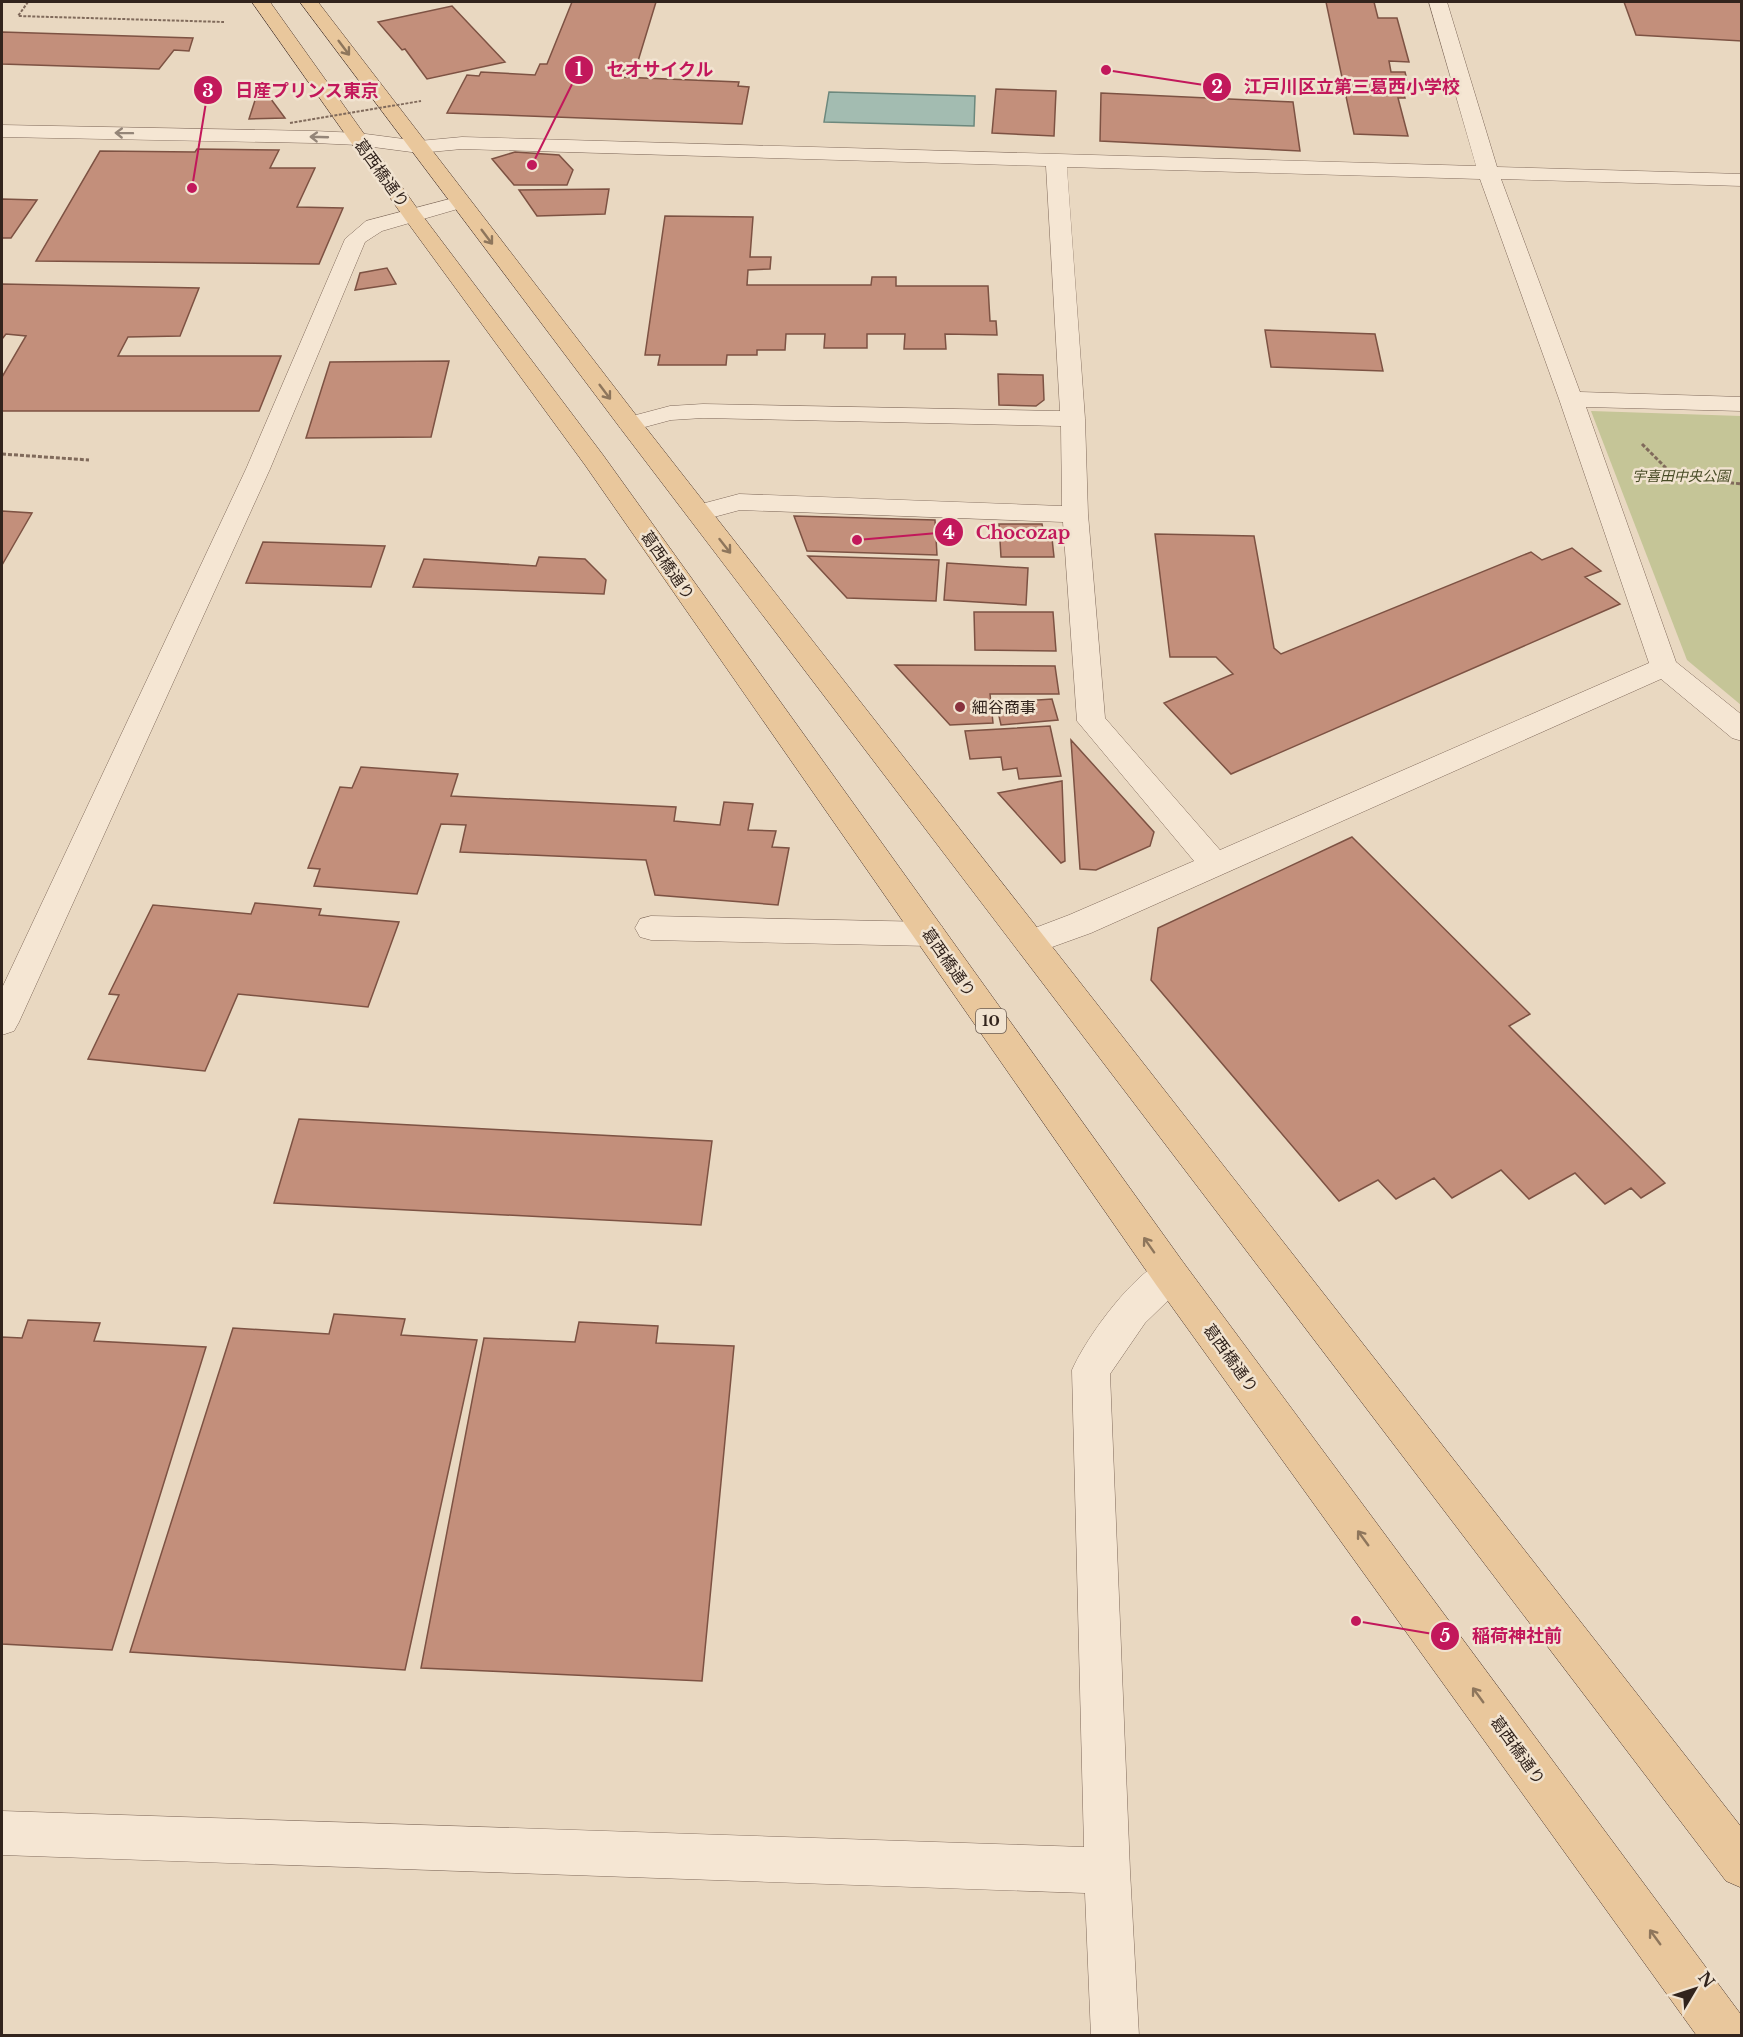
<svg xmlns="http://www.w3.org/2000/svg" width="1743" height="2037" viewBox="0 0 1743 2037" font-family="'Libre Baskerville','Noto Sans JP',serif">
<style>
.green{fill:#c5c597}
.water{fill:#a3bcb1;stroke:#6c887d;stroke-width:1.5}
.building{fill:#c38f7b;stroke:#7d5243;stroke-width:1.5}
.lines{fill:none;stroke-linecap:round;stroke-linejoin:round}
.minor-casing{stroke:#806a5b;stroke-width:1}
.major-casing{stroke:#4e392f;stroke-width:1}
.path-far1{stroke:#806a5b;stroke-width:2;stroke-dasharray:3 1.5;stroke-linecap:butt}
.path{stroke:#806a5b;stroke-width:3;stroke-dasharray:4 2;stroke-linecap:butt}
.minor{fill:#f5e6d3;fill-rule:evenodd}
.major{fill:#e9c79c;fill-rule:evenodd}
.path-bridge{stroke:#806a5b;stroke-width:2;stroke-dasharray:3 1.5;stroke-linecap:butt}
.oneway{stroke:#8e765c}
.oneway2{stroke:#948578}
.poi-dot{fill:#89313d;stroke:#f1e3d0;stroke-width:2}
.labels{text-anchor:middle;stroke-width:5;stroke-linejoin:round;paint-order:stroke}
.far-park-label{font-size:14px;font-style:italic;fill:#484c26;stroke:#f1e3d0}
.shield{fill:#f1e3d0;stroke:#6b5d53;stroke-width:1.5}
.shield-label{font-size:15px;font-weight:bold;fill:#32241d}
.street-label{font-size:16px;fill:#32241d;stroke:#f1e3d0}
.poi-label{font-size:16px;fill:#32241d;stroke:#f1e3d0;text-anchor:start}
.leader{fill:none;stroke:#c2185b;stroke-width:2}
.callout-dot{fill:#c2185b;stroke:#f1e3d0;stroke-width:2}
.mark-label{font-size:18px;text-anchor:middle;font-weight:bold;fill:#fff}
.callout-label{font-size:18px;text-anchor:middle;font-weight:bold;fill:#c2185b;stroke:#f1e3d0;stroke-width:5;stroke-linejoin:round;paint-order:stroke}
</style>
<rect width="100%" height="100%" fill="#e9d8c1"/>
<path class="green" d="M1591 411 1741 416V705L1687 660Z"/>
<path class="water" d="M829 92 975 96 974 126 824 122Z"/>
<path class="building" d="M572 2H656L635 71H623L620 77 739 82 738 86 749 87 742 124 447 113 467 75 479 76 481 72 535 75 540 64H547Z
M1326 2H1374L1378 18H1397L1409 62 1389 61 1391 72H1405L1409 88H1402L1405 98H1398L1408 136 1354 134Z
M1624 2H1742V41L1636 35Z
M452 6 505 62 427 79 405 49 402 50 378 22Z
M2 32 193 38 189 51 174 50 159 69 2 64Z
M996 89 1056 91 1054 136 992 133Z
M258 91H265L285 118 249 119Z
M1101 93 1293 102 1300 151 1100 141Z
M197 149 279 150 270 168H315L297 207 343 208 319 264 36 261 100 151 195 152Z
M515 152 559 155 573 170 567 185H514L492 159Z
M609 189 605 214 537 216 519 190Z
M2 199 37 200 11 238H2Z
M665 216 753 217 750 257H771L770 269 748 270 747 285H871L872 277H896V286H988L990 321H996L997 335 945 334 946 349H904L905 334H867V348H824L825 334H786L785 350H757V355H727L726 365H658L660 355H645Z
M387 268 396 284 355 290 360 273Z
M2 284 199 288 180 336 128 337 118 356H281L259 411H2V377L26 336 6 334 2 339Z
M1265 330 1375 334 1383 371 1271 367Z
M449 361 431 437 306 438 330 362Z
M998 374 1043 375 1044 400 1036 406 999 405Z
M2 511 32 513 2 565Z
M794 516 935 520 937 555 807 551Z
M999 524H1042L1043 529H1051L1054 557H1001Z
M1155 534 1254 536 1274 648 1281 654 1531 552 1542 560 1572 548 1601 571 1585 577 1620 604 1231 774 1164 703 1233 674 1216 657H1170Z
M263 542 385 546 371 587 246 583Z
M808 556 939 560 936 601 847 598Z
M539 557 585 559 606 580 604 594 413 587 424 559 536 566Z
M947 563 1028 568 1026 605 944 600Z
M974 612H1053L1056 651 975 650Z
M895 665 1055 666 1059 694H990L993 723 950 725Z
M1052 699 1058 720 1001 725 996 703Z
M1050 726 1061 776 1019 779 1017 768 1003 770 1001 757 970 759 965 731Z
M1071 740 1154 832 1150 846 1096 870 1080 869Z
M361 767 458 774 451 796 676 807 674 821 720 825 724 802 753 804 748 830 776 831 772 847 789 848 778 905 655 895 646 860 460 852 466 825 441 824 417 894 314 886 320 869 308 868 340 787 352 788Z
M1062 781 1065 861 1061 863 998 793Z
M1352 837 1530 1014 1509 1026 1665 1183 1641 1198 1631 1188 1605 1204 1575 1173 1529 1199 1501 1170 1452 1198 1434 1178 1396 1199 1378 1180 1339 1201 1151 980 1158 928Z
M255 903 321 909 319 915 399 922 368 1007 238 994 205 1071 88 1059 119 995 109 994 153 905 251 914Z
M299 1119 712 1141 701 1225 274 1203Z
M334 1314 405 1319 401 1335 477 1340 405 1670 130 1652 233 1328 329 1334Z
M28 1320 100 1323 94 1341 206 1347 112 1650 2 1644V1337L22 1338Z
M579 1322 658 1326 656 1343 734 1346 702 1681 421 1668 484 1338 575 1342Z"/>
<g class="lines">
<g class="minor-casing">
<path id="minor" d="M1429 2H1447L1497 167 1742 174V186L1501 179 1580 392 1742 397V411L1586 407 1676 662 1742 715V741L1732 738 1661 679 1091 933 1030 955 1019 952 1014 943 1019 934 1069 915 1194 861 1077 721 1063 522 740 510 699 521 690 519 686 513 690 507 739 494 1062 506 1061 426 703 418 671 420 630 431 621 429 618 424 621 419 670 406 703 404 1060 411 1046 166 462 149 419 153 358 145 314 143 2 137V125L314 131 358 133 419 141 462 137 1476 166ZM1067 167 1480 179 1559 399 1649 663 1220 850 1105 718 1088 514 1085 419Z
M461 196 468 198 471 202 468 206 382 231 365 242 270 469 19 1022 14 1031 2 1035V988L246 469 345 239 366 221Z
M651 916 930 922 941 925 946 934 941 943 930 946 651 940 640 937 635 928 640 919Z
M1170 1257 1183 1262 1188 1274 1183 1286 1145 1323 1110 1374 1130 1871 1139 2036H1091L1085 1893 2 1855V1811L1084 1847 1072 1370C1087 1336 1135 1270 1170 1257Z"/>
</g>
<g class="major-casing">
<path id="major" d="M252 2H270L419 211 603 455 1183 1262 1742 2016V2036H1697L1157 1286 585 465 405 219Z
M300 2H318L639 419 1742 1828V1888L1726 1881 621 429Z"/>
</g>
<path class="path-far1" d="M28 2 18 16 224 22"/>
<path class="path" d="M1642 444 1675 477 1742 484
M2 454 89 460"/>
<use href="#minor" class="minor"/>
<use href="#major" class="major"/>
<path class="path-bridge" d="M290 123 421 101"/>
</g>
<defs><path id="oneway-shaft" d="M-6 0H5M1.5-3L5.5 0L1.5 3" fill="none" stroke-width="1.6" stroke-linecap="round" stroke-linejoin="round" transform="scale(1.5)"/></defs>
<g class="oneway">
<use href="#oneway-shaft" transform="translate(344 48) rotate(53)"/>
<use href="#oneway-shaft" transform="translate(487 237) rotate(53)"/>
<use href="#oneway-shaft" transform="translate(605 392) rotate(53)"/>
<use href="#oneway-shaft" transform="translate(725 546) rotate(52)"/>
<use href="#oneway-shaft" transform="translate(1149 1245) rotate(-125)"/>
<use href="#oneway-shaft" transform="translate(1363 1538) rotate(-126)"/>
<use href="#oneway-shaft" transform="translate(1478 1695) rotate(-126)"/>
<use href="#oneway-shaft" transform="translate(1655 1937) rotate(-126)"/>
</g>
<g class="oneway2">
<use href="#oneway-shaft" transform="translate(124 133) rotate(-179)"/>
<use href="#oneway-shaft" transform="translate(319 137) rotate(-178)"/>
</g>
<circle class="poi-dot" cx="960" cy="707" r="6"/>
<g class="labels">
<g class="far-park-label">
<text x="1681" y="481">宇喜田中央公園</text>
</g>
<rect class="shield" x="976" y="1009" width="30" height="24" rx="4.5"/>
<g class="shield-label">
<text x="991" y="1026">10</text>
</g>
<g class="street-label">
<text transform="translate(382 173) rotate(54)" y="6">葛西橋通り</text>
<text transform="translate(668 565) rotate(55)" y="6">葛西橋通り</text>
<text transform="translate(949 962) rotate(55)" y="6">葛西橋通り</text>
<text transform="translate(1231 1358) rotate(54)" y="6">葛西橋通り</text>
<text transform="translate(1518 1750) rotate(54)" y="6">葛西橋通り</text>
</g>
<g class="poi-label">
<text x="972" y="713">細谷商事</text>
</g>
</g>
<path class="leader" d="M532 165L579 70M1106 70L1217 87M192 188L208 90M857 540L949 532M1356 1621L1445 1636"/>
<g class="callout-dot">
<circle cx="532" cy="165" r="6"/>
<circle cx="1106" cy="70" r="6"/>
<circle cx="192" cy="188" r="6"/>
<circle cx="857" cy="540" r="6"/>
<circle cx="1356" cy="1621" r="6"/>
<circle cx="579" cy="70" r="15"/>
<circle cx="1217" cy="87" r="15"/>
<circle cx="208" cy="90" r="15"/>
<circle cx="949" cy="532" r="15"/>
<circle cx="1445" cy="1636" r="15"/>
</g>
<g class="mark-label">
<text x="579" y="76">1</text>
<text x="1217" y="93">2</text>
<text x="208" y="97">3</text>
<text x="949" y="539">4</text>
<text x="1445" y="1642">5</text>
</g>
<g class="callout-label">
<text x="660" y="76">セオサイクル</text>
<text x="1352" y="93">江戸川区立第三葛西小学校</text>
<text x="307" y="97">日産プリンス東京</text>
<text x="1023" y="539">Chocozap</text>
<text x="1517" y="1642">稲荷神社前</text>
</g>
<rect width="1743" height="2037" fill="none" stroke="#32241d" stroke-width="6"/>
<g transform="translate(1695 1989) rotate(51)" stroke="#f1e3d0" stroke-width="4.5" paint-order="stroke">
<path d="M0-4.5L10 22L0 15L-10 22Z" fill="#32241d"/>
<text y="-9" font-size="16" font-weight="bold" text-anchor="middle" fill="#32241d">N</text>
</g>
</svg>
